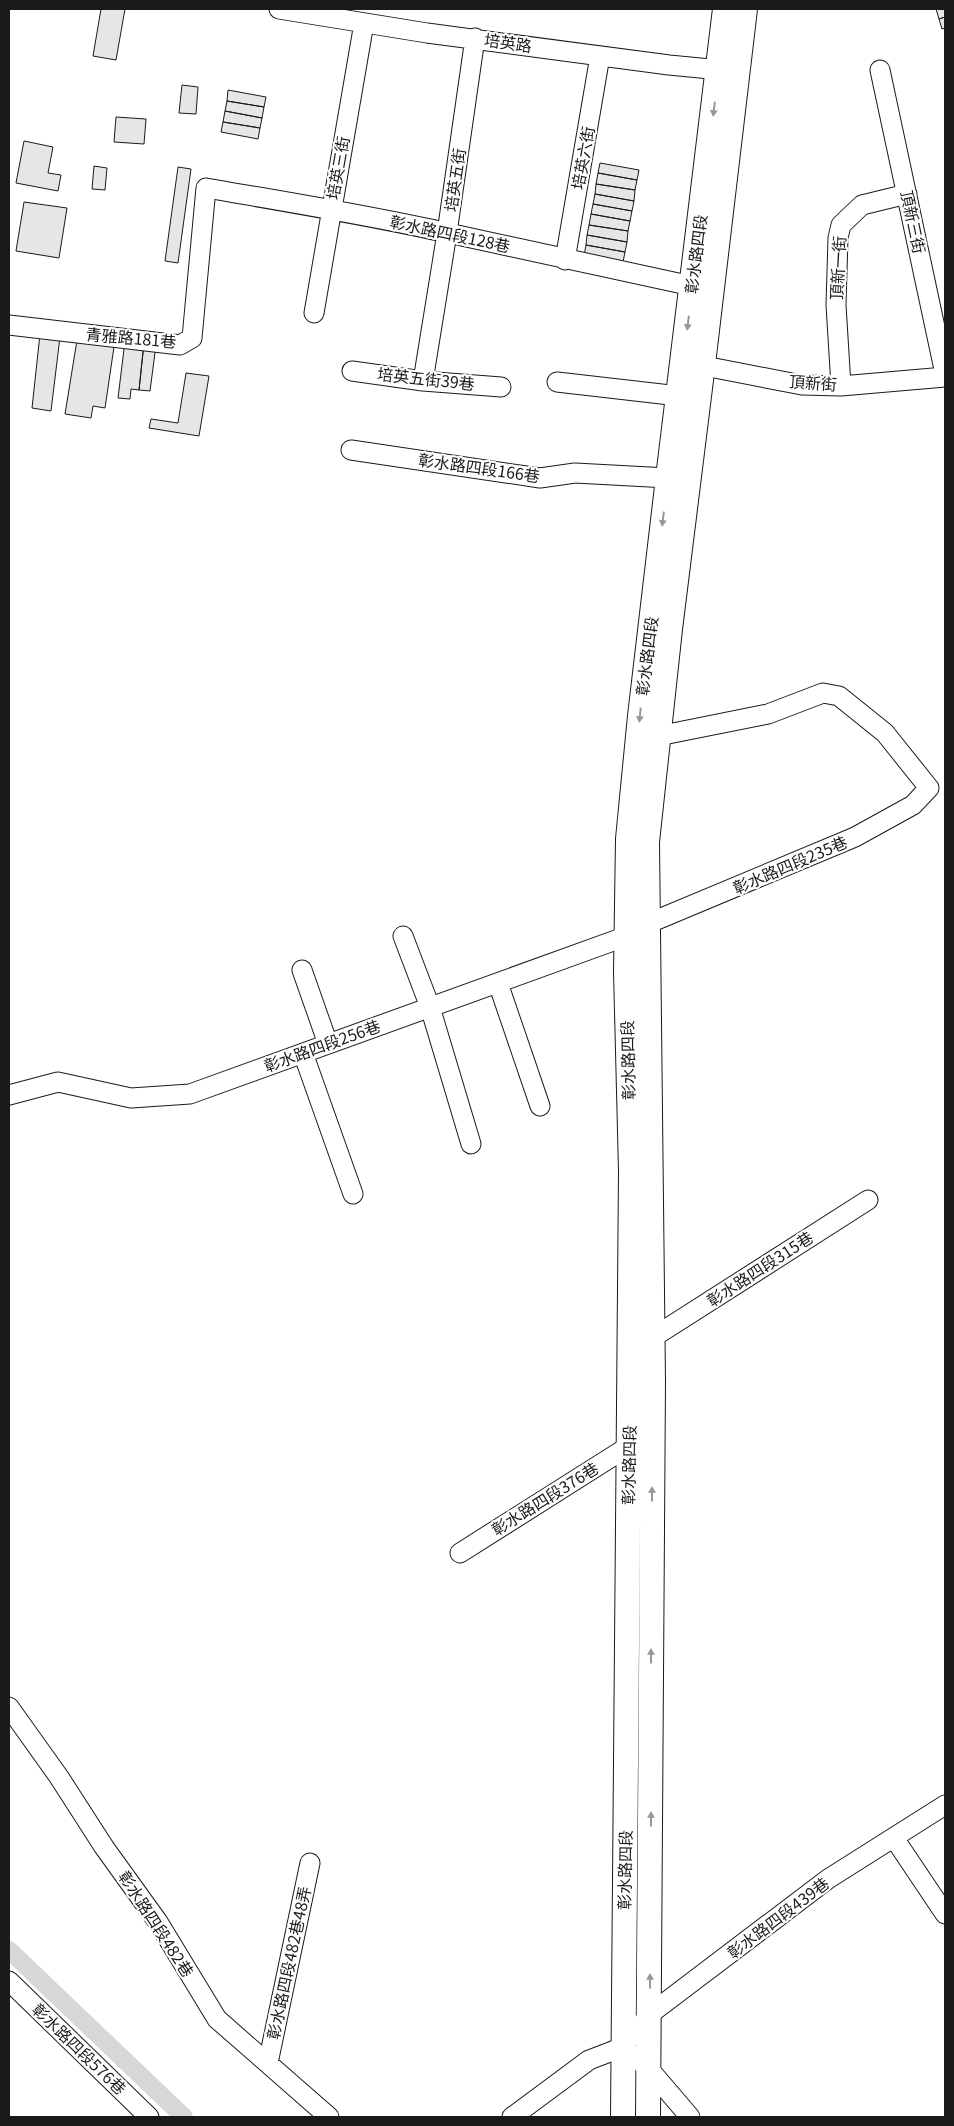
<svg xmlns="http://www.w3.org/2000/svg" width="954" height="2126" viewBox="0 0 954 2126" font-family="Georgia,'Noto Sans TC',serif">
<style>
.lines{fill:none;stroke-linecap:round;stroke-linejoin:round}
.canal{stroke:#d7d7d7;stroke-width:18}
.building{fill:#e6e6e6;stroke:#1a1a1a}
.minor-casing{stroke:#1a1a1a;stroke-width:21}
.major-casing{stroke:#1a1a1a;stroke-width:26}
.minor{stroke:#fff;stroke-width:19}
.major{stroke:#fff;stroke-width:24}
.oneway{fill:#989898}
.labels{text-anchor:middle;stroke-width:4;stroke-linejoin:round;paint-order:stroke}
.street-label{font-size:16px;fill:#1a1a1a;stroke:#fff}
</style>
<rect width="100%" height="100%" fill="#fff"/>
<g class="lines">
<path class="canal" d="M9 1950 184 2117"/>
</g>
<path class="building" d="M101 9H125L116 60 93 56Z
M936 9H945V17L939 19Z
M945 17V28L942 29 939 19Z
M182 85 198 87 196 114 179 113Z
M228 90 266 97 264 107 227 101Z
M227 101 264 107 262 118 225 111Z
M225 111 262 118 260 128 223 122Z
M116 117 146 119 144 144 114 142Z
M223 122 260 128 258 139 221 132Z
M24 141 53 147 48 173 61 175 58 191 16 183Z
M600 163 639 170 637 180 598 173Z
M94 166 107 168 105 190 92 189Z
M178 167 191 169 178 263 165 261Z
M598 173 637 180 635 190 596 184Z
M596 184 635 190 634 201 595 194Z
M595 194 634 201 632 211 593 204Z
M24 202 67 208 59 258 16 251Z
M593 204 632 211 630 221 591 214Z
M591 214 630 221 628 231 589 225Z
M589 225 628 231 627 242 587 235Z
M587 235 627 242 625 252 586 245Z
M586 245 625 252 623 262 584 256Z
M40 334 60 337 51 411 32 408Z
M78 334 115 340 105 408 93 406 91 418 65 414Z
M125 341 144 343 139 390 131 389 130 399 118 398Z
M144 343 156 345 150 391 139 390Z
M186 373 209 376 199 436 149 428 151 419 178 423Z"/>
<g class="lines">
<g class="minor-casing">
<path id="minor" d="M279 9 427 33 669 65 731 71
M880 70 945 374
M565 260 600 56
M314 313 364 23
M9 325 180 345 192 338 206 188C287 202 368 215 448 233 530 251 611 269 692 286
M689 363 802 385 841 386 945 377
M352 371 423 381 501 387
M423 381 447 233 475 38
M557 382 679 396
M841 386 836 305 838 238 841 225 862 205 907 194
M351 450 540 478 575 473 668 478
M658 736 768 714 823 693 839 696 885 733 929 788
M403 936 430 1007 471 1144
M302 970 328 1044
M498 983 540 1106
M303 1053 353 1194
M9 1095 58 1082 131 1098 190 1094 627 936 647 924 855 837 913 805 929 788
M652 1338 868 1200
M460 1553 629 1446
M9 1707 59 1777 104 1847 158 1922 217 2019 329 2117
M894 1838 945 1914
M9 1981 149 2117
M623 2047 649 2069 690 2117
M268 2063 310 1863
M512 2117 589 2060 623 2047 650 2014 828 1879 945 1805"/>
</g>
<g class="major-casing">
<path id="major" d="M623 2117 631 1171 626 971 628 839 640 716 668 478 725 9
M648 2117 653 1382 647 842 670 629 703 364 745 9"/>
</g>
<use href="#minor" class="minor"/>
<use href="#major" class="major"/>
</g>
<defs><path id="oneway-solid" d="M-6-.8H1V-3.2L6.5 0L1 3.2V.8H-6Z" transform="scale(1.25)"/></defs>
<g class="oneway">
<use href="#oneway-solid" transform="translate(714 109) rotate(97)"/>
<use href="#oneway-solid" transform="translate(688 323) rotate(97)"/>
<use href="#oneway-solid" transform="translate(663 519) rotate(97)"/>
<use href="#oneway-solid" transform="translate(640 715) rotate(96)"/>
<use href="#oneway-solid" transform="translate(652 1494) rotate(-90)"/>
<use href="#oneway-solid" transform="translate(651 1656) rotate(-90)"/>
<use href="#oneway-solid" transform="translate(651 1819) rotate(-90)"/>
<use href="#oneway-solid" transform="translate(650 1981) rotate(-90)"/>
</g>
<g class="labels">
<g class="street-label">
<text transform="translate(508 43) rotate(8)" y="6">培英路</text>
<text transform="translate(583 158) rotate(-80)" y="6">培英六街</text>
<text transform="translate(338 168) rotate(-80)" y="6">培英三街</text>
<text transform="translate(455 180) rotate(-82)" y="6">培英五街</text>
<text transform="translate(913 222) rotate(78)" y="6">頂新三街</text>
<text transform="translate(450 234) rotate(12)" y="6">彰水路四段128巷</text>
<text transform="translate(696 254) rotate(-83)" y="6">彰水路四段</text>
<text transform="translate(838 268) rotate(-87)" y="6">頂新一街</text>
<text transform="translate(131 338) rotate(5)" y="6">青雅路181巷</text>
<text transform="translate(426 379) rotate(6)" y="6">培英五街39巷</text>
<text transform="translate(813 383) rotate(4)" y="6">頂新街</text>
<text transform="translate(479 468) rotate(8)" y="6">彰水路四段166巷</text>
<text transform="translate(647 656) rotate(-83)" y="6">彰水路四段</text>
<text transform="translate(790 865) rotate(-23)" y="6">彰水路四段235巷</text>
<text transform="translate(322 1046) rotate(-20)" y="6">彰水路四段256巷</text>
<text transform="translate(628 1060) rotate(-91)" y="6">彰水路四段</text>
<text transform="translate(760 1269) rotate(-33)" y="6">彰水路四段315巷</text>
<text transform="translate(629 1465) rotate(-89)" y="6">彰水路四段</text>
<text transform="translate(545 1499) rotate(-32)" y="6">彰水路四段376巷</text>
<text transform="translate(625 1870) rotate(-89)" y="6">彰水路四段</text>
<text transform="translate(778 1918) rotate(-37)" y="6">彰水路四段439巷</text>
<text transform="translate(156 1924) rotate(57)" y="6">彰水路四段482巷</text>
<text transform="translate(289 1963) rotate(-78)" y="6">彰水路四段482巷48弄</text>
<text transform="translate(79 2049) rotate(44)" y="6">彰水路四段576巷</text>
</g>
</g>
<rect width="954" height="2126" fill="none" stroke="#1a1a1a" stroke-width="20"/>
</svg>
